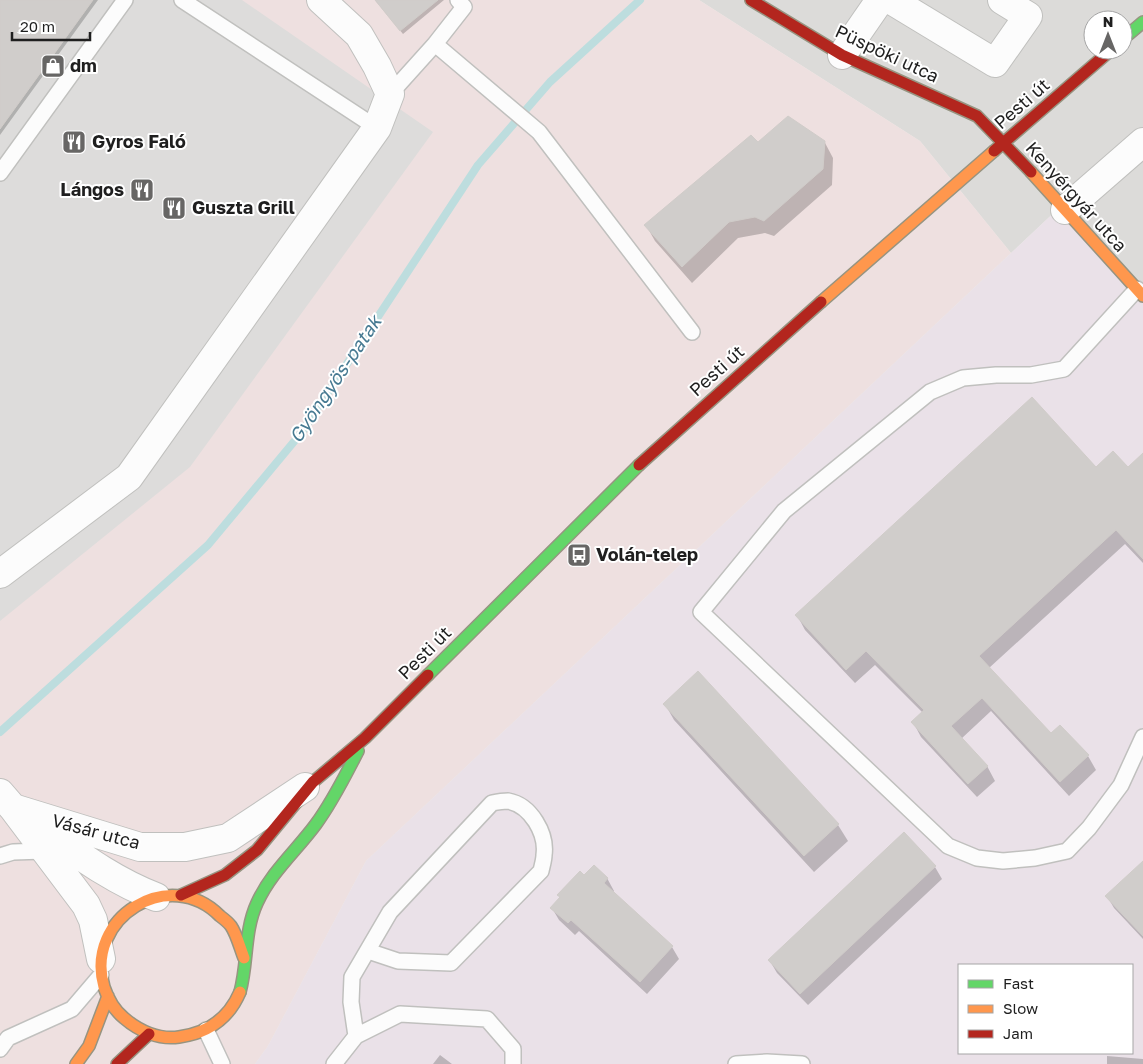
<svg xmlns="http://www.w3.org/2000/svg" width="1143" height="1064" viewBox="0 0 1143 1064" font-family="'Golos Text',sans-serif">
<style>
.residential{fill:#dcdbd9;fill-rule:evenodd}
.commercial{fill:#eee0e0}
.industrial{fill:#eae1e8;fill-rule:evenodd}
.parking{fill:#dddcdb}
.shadow{fill:#0003}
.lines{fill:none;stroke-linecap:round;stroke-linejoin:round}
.stream{stroke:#bdddde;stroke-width:8}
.building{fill:#d0cdcb;stroke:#d0ccc9}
.lane-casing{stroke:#c0c0be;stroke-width:18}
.street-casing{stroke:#c0c0be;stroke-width:30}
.fast-casing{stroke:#979481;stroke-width:14}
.slow-casing{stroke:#979481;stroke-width:14}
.jam-casing{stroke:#979481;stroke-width:14}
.lane{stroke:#fcfcfc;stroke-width:15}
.street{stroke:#fcfcfc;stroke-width:28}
.fast{stroke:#63d668;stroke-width:11}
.slow{stroke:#ff974d;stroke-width:11}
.jam{stroke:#b3261e;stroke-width:11}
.labels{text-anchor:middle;stroke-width:4;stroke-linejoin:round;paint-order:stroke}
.street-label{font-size:18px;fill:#1f1f1f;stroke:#fff}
.poi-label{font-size:18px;font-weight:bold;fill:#1f1f1f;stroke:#fff;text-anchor:start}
.water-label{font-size:19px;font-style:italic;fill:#477a92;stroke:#fff}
</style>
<rect width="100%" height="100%" fill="#edebe8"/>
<path class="residential" d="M699 0H1143V296L1061 206 1011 253 920 141ZM1093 20H1123V50H1093Z"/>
<path class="commercial" d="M0 0H699L920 141 1011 253 366 861 268 1046 255 1064H0Z"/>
<path class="industrial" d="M1061 206 1143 296V1064H255L268 1046 366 861ZM959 965H1132V1053H959Z"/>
<path class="parking" d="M93 0H242L433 132 190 467 0 621V129Z"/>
<path class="shadow" d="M0 0H98L0 135Z
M375 0H444L403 34Z
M824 141 833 158 832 185 774 236 765 233 738 238 692 283 655 241 646 225Z
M1143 467V563L1125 544 989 668 1051 735 1088 756 1096 770 1069 796 991 711 961 739 987 766 995 781 977 797 921 737 913 722 923 713 875 665 855 683 805 630 797 615 1096 468Z
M698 673 838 825 848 841 814 872 674 720 665 704Z
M1143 863V939L1114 908 1107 896Z
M935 867 942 879 808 1005 777 973 770 961Z
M585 876 607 878 614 891 613 893 672 947 679 959 647 994 579 931 575 935 559 920 552 908Z
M440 1055 452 1064H433Z
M1107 1056 1143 1059V1064H1107Z"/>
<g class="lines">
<path class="stream" d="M0 732 208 545 302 432 478 165 550 82 640 0"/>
</g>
<path class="building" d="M0 0H93L0 129Z
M375 0H438L400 31Z
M788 116 825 141 823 169 764 221 755 217 729 222 682 267 644 225 751 135 758 142Z
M1032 397 1096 467 1113 451 1128 467 1143 453V559L1116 530 979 656 1051 733 1060 725 1089 755 1060 782 982 698 951 726 988 766 968 784 911 722 924 710 866 651 846 670 795 615Z
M698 671 839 824 804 856 663 704Z
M904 832 936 866 800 994 768 960Z
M1143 861V936L1105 896Z
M594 865 608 878 604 883 673 946 640 982 571 920 568 923 550 908 560 897 557 895 580 871 584 875Z"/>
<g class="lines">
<g class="lane-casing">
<path id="lane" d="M182 0 377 128
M435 44 539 132 692 332
M390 94 435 44 464 7 458 0
M0 173 125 0
M1137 289 1064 369 1031 375H996L963 378 930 392 784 511 701 612 948 846 977 858 1003 861 1035 858 1067 851 1089 828 1121 785 1143 737
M0 856 13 852 44 851
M206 1030 222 1064
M356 1036 351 1002 352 977 390 912 492 803C497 802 503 801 508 801 531 805 547 834 544 855 544 860 542 866 541 871L451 963 398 961 368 951
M0 1049 8 1038 72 1009 101 975
M334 1064 356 1036 400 1014 487 1019 513 1049V1064
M736 1064 767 1062 802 1064"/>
</g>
<g class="street-casing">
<path id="street" d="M891 0 995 63 1028 16 1002 0
M842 55 880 0
M1065 210 1143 142
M0 574 129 477 377 128 390 94 377 66 359 35 321 0
M0 793 13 808 86 905 93 920 101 959
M13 808 140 847H185L228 838 305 787
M35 824C74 851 111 880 156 897"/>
</g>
<g class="fast-casing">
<path id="fast" d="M1123 39 1143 22
M428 675 639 465
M240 992C248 963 244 931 257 903 271 872 297 850 316 824 333 801 345 776 358 751"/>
</g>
<g class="slow-casing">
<path id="slow" d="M1031 172 1143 296
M821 302 994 151
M240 992C229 1018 208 1033 179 1037 159 1040 139 1031 124 1018 114 1010 108 999 104 987 84 917 170 865 220 916 224 919 228 922 231 926 237 935 240 948 244 958
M76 1064 89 1046 108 996"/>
</g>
<g class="jam-casing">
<path id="jam" d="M751 0 842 55 977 116 1031 172
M994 151 1111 50
M639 465 821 302
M181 895 225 875 257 850 313 782 365 738 428 675
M117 1064 149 1034"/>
</g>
<use href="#lane" class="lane"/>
<use href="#street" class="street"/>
<use href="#fast" class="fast"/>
<use href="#slow" class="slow"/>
<use href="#jam" class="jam"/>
</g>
<defs>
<g id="shop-square" transform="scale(1.25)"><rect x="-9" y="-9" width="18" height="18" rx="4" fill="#676665" stroke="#fff"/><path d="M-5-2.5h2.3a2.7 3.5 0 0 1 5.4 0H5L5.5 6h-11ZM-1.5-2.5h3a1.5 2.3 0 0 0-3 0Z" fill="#fff"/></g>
<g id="restaurant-square" transform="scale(1.25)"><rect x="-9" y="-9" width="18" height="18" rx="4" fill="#676665" stroke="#fff"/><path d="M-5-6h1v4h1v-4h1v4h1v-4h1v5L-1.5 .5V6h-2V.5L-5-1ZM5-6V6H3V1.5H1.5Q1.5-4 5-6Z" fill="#fff"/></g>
<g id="bus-square" transform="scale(1.25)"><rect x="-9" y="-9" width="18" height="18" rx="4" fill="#676665" stroke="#fff"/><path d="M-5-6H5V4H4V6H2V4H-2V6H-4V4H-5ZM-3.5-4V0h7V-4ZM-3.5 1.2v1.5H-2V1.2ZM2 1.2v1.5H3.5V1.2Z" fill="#fff"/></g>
</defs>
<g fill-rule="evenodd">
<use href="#shop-square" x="53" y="66"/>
<use href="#restaurant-square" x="74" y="142"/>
<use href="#restaurant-square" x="142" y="190"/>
<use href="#restaurant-square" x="174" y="208"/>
<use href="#bus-square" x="579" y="555"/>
</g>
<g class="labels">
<g class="street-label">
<text transform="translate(887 54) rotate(25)" y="6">Püspöki utca</text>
<text transform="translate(1022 104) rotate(-41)" y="6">Pesti út</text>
<text transform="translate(1076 197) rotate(48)" y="6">Kenyérgyár utca</text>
<text transform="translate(717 371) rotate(-42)" y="6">Pesti út</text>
<text transform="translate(425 653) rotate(-45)" y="6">Pesti út</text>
<text transform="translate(96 832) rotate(15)" y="6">Vásár utca</text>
</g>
<g class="poi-label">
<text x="70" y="72">dm</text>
<text x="92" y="148">Gyros Faló</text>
<text x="124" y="196" text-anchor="end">Lángos</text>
<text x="192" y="214">Guszta Grill</text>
<text x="596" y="561">Volán-telep</text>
</g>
<g class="water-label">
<text transform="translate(335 379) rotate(-56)" y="7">Gyöngyös-patak</text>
</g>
</g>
<rect x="958" y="964" width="175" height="90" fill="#ffffff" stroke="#a5a5a5"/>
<rect x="968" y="980" width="25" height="8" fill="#63d668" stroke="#a5a5a5"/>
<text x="1003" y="989" font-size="15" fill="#1f1f1f">Fast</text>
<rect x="968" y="1005" width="25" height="8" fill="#ff974d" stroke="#a5a5a5"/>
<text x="1003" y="1014" font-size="15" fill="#1f1f1f">Slow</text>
<rect x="968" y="1030" width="25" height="8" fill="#b3261e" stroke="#a5a5a5"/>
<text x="1003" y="1039" font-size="15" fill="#1f1f1f">Jam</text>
<g transform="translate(1108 35)"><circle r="24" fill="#ffffff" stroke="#a5a5a5"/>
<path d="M0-4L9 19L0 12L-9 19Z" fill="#676665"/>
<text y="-8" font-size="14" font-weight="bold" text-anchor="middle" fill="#1f1f1f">N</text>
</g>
<path d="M12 32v8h78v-8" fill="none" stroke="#1f1f1f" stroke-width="2.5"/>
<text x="20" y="32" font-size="15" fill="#1f1f1f" stroke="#ffffff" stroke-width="4" paint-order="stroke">20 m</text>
</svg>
